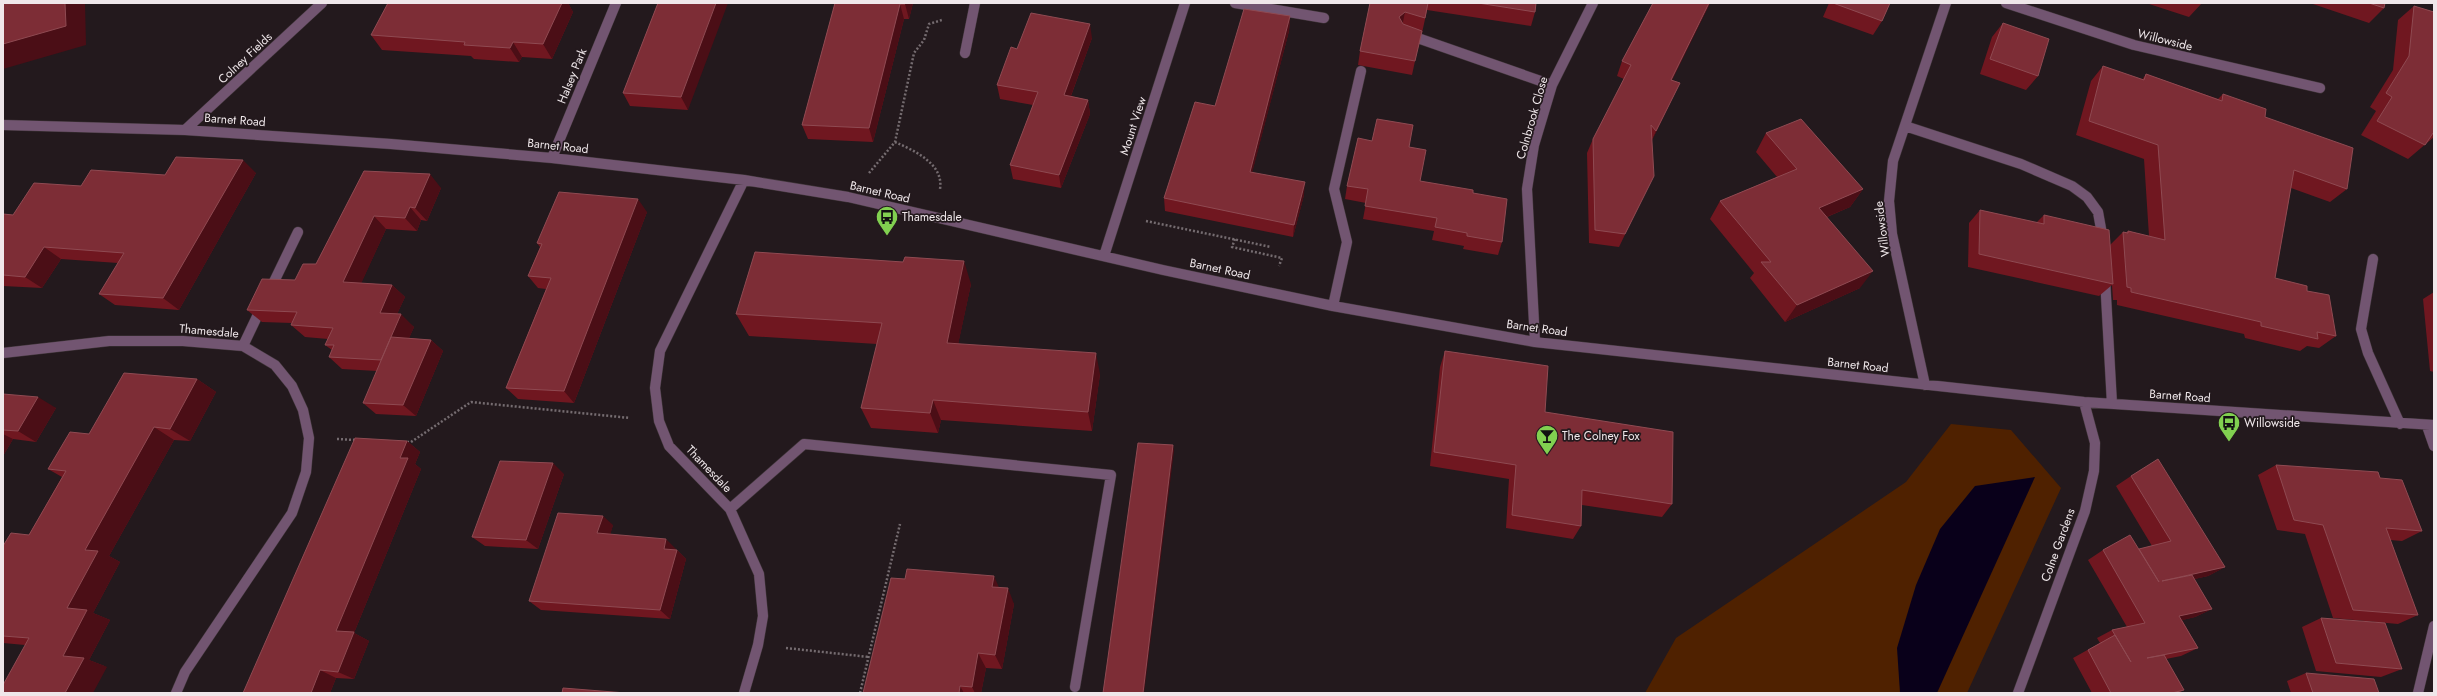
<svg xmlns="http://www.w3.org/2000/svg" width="2437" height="696" viewBox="0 0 2437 696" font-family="Jost,sans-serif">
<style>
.green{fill:#4f2100}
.water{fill:#09001a}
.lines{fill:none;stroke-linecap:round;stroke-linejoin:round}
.minor-casing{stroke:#40363a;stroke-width:11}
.path{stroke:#756c70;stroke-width:2.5;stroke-dasharray:2 2;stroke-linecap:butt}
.minor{stroke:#725571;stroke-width:10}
.wall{fill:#701720}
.shaded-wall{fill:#4b0e16}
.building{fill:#7d2d36;stroke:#8f4a52}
.labels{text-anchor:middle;stroke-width:3.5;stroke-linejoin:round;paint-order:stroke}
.street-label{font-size:12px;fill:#efe7ea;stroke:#23191d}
.poi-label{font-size:12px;fill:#efe7ea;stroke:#23191d;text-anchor:start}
</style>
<rect width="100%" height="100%" fill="#23191d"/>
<path class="green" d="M1951 424 2011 430 2061 488 1967 693H1645L1676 638 1906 482Z"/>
<path class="water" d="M2035 477 1937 693H1900L1897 648 1916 585 1940 529 1975 486Z"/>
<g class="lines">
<g class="minor-casing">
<path id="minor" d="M1235 3 1324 18
M2006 3 2134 45 2320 88
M1409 35 1552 85
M965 53 975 3
M3 125 185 130 391 144 552 158 744 180 848 197 1163 270 1333 306 1535 342 2084 402 2434 425
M1905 126 2021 164 2072 186 2087 197 2098 212 2103 240
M185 130 322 3
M552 158 616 3
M744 180 660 351 655 388 659 421 669 446 730 509 759 574 763 616 758 645 744 693
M1104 256 1185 3
M2373 259 2361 329 2368 353 2400 424
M2105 278 2112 404
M270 290 298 232
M1333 306 1347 242 1334 189 1361 71
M1535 342 1527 189 1534 145 1552 85 1593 3
M243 346 262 306
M3 353 109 341H183L243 346 275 365 292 386 303 410 309 438 306 472 292 513 185 672 176 693
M1925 385 1892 234 1889 201 1893 161 1946 3
M2427 426 2434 446
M730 509 804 444 1111 475 1075 687
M2018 693 2085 511 2094 471 2095 443 2084 402
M2418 693 2434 626"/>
</g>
<path class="path" d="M895 142C915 151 944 164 940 189
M869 173 895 142 914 53 924 40 929 24 942 20
M1146 221 1271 247
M1235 239 1232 247 1282 258 1279 266
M337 439 356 440
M407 442H411L471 402 630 418
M786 648 869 657
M860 693 900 524"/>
<use href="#minor" class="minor"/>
</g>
<path class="wall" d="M388 3H568L573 12 552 59 522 57 519 62 474 59 471 56 382 50 371 35Z
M658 3 688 110 630 106 623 93Z
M835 3H913L909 19H904L873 142 808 139 802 125Z
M1370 3H1536L1535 12 1531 26 1427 10 1422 33H1421L1412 75 1358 65 1360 51Z
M1653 3H1710L1672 80 1680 83 1652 140 1647 189 1619 247 1589 243 1587 153 1593 139 1624 79 1617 76 1622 61Z
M1829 3H1890L1882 21 1873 35 1823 17Z
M2146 3H2202L2189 17Z
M2310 3H2385L2384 8 2369 23Z
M2414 6 2434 12V137L2408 159 2361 135 2376 111 2370 107 2393 70 2398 20Z
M1290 16 1289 31 1252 172 1304 195 1293 237 1165 211 1164 198 1215 106Z
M2003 23 2038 76 2026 90 1980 74 1992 37Z
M1092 38 1071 96 1088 100 1090 114 1061 188 1013 179 1010 165 1033 105 1000 99 997 85 1017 49Z
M2103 66 2142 80 2146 74 2218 99 2223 94 2265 117 2347 189 2330 202 2291 188 2275 278 2307 291 2336 336 2319 348 2307 346 2300 351 2245 338 2244 334 2117 305V300H2113L2112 285 2099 296 1968 267 1969 223 1980 210 2036 223 2044 215 2110 245 2123 232 2126 233 2128 231 2149 236 2144 159 2076 135 2091 81Z
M1766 133 1863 189 1850 207 1827 217 1860 288 1785 322 1750 278 1754 273 1710 219 1720 201 1777 177 1756 152Z
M1372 141 1409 147 1420 181 1473 193 1502 242 1498 255 1463 249 1464 246 1432 240 1434 231 1363 219 1366 203 1345 199 1347 186Z
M364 171 441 188 427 221 421 220 417 231 386 229 361 283 392 285 405 297 397 314 414 327 409 338 431 340 443 351 416 416 376 414 363 403 377 371 342 369 329 357 332 350 325 345 328 339 305 337 291 325 292 323 262 322 247 310 295 280 316 264Z
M256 173 179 310 115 305 99 294 118 263 61 259 42 288 3 286V214L13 215 81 186 165 175Z
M647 212 574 403 518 399 506 388 546 289 538 288 528 276 540 247 537 243Z
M971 284 958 344 1100 374 1092 431 941 420 938 433 871 428 861 408 877 344 749 336 736 314Z
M2434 292V372L2430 371 2423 299Z
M1445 351 1545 412 1672 504 1662 517 1582 505 1581 526 1573 539 1506 528 1509 479 1430 466 1440 367Z
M197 379 216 392 190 441 174 440 109 556 120 562 93 613 110 620 89 660 107 667 25 645 3 643V546L29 535 62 477 48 469Z
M3 394 56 408 36 442 13 439 3 456Z
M407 441 420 452 415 464 421 469 354 633 369 641 354 679 336 678 330 693H243Z
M2276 465 2380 478 2422 531 2402 541 2390 540 2418 615 2398 624 2333 618 2305 534 2277 530 2258 475Z
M564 474 538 549 485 546 472 537Z
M2131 476 2225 567 2208 576 2194 579 2212 609 2195 617 2182 620 2198 648 2181 656 2166 659 2184 690 2178 693H2092L2073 658 2100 643 2097 638 2112 630 2127 627 2088 560 2103 550 2139 549 2152 546 2116 486Z
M613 525 610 534 676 549 675 550H677L686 559 670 619 541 610 529 601Z
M999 587 1014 604 1002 669 986 668 981 693H863Z
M2321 618 2402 669 2381 677 2316 671 2302 627Z
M2306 673 2379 693H2291L2287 681Z"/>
<path class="shaded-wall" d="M65 3H85L86 45 3 69V44Z
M562 3H568L573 12 552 59 543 44Z
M716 3H728L688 110 681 97Z
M905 3H913L909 19 905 4Z
M1709 3H1710L1665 94 1671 80Z
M900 4 904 19 873 142 869 128Z
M1405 12 1402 27 1399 17Z
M1290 16 1289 31 1249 185 1250 172Z
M1090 24 1092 38 1066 109 1064 95Z
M513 42 522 57 519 62 510 48Z
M1680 83 1673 97 1650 145 1656 131Z
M1088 100 1090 114 1061 188 1059 175Z
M243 160 256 173 179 310 163 298Z
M430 174 441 188 427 221 415 208Z
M1305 182 1304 195 1293 237 1294 225Z
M1863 189 1850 207 1807 225 1819 208Z
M638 199 647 212 574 403 564 391Z
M410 207 421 220 417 231 405 218Z
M374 216 386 229 356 295 343 282Z
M44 247 61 259 42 288 25 277Z
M964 261 971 284 954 364 947 343Z
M1873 271 1860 288 1785 322 1797 305Z
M392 285 405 297 392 325 380 313Z
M401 314 414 327 394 372 381 360Z
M431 340 443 351 416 416 403 405Z
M1096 353 1100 374 1092 431 1088 412Z
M197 379 216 392 190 441 170 429Z
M38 397 56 408 36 442 18 431Z
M933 400 941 420 938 433 930 413Z
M154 427 174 440 109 556 120 562 93 613 110 620 89 660 107 667 93 693H65L63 656 67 608 85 550Z
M3 434 13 439 3 456Z
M407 441 420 452 415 464 421 469 354 633 369 641 354 679 338 672 336 631 400 458Z
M1173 445 1174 451 1144 693H1143Z
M553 463 564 474 538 549 526 540Z
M603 516 613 525 608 543 597 533Z
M666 539 676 549 673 558 664 549Z
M677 550 686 559 670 619 660 610Z
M2225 567 2208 576 2146 590 2162 581Z
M994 576 1001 592 992 587Z
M1008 588 1014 604 1002 669 995 655Z
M2212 609 2195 617 2163 625 2179 616Z
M978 653 986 668 981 693H975L972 687Z
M320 670 336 678 330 693H311Z
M960 686 964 693H959Z"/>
<path class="building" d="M3 3H65L66 26 3 44Z
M388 3H562L543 44 513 42 510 48 464 45 465 42 371 35Z
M658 3H716L681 97 623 93Z
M835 3H905V4H900L869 128 802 125Z
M1370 3H1428L1425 18 1405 12 1399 17 1403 24 1422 31 1415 61 1360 51Z
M1478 3H1536L1535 12Z
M1653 3H1709L1671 80 1680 83 1656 131 1651 125 1654 176 1625 234 1595 230 1593 139 1631 65 1622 61Z
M1833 3H1890L1882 21Z
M2369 3H2385L2384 8Z
M2414 6 2434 12V134L2433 133 2425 145 2377 121 2392 97 2386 93 2409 56Z
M1244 9 1290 16 1250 172 1305 182 1294 225 1164 198 1195 102 1215 106Z
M1031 13 1090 24 1064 95 1088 100 1059 175 1010 165 1038 92 997 85 1011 47 1017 49Z
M2003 23 2049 39 2038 76 1990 59Z
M2103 66 2144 80 2146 74 2222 101 2223 94 2266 109 2265 117 2353 148 2347 189 2294 170 2275 278 2307 286V291L2329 295 2336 336 2317 332 2318 339 2261 326V322L2131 292V288L2127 287 2123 232 2128 233V231L2165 240 2158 145 2089 121Z
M1377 119 1413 125 1409 147 1426 150 1420 181 1473 190V193L1507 199 1502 242 1467 236V233L1435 227 1437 218 1365 206 1368 189 1347 186 1358 138 1372 141Z
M1801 119 1863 189 1819 208 1873 271 1797 305 1761 262H1771L1720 201 1797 169 1766 133Z
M176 157 243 160 163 298 99 294 124 253 44 247 25 277 3 275V214L13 215 34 183 81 186 91 170 165 175Z
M364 171 430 174 415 208 410 207 405 218 374 216 343 282 392 285 380 313 401 314 381 360 329 357 334 345H325L333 328 291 325 297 312 247 310 262 279 295 280 303 264H316Z
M559 192 638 199 564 391 506 388 551 278 528 276 542 244 537 243Z
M1980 210 2044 224V215L2109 230 2113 284 1979 254Z
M755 252 903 262 905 257 964 261 947 343 1096 353 1088 412 933 400 930 413 861 408 882 323 736 314Z
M391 337 431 340 403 405 363 403Z
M1445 351 1548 366 1545 412 1673 432 1672 504 1582 490 1581 526 1512 515 1516 465 1434 452Z
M124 373 197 379 170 429 154 427 85 550 98 551 67 608 87 610 63 656 84 658 65 693H3V685L29 638 3 636V546L11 533 29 535 66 471 48 469 70 432 89 434Z
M3 394 38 397 18 431 3 430Z
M355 438 407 441 400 458H408L336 631 354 632 338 672 320 670 311 693H243Z
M1138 443 1173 445 1143 693H1103Z
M2158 459 2225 567 2162 581 2192 575 2212 609 2179 616 2198 648 2147 658 2164 655 2184 690 2172 693H2111L2088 650 2115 635 2131 662 2112 630 2145 623 2103 550 2130 535 2159 582 2139 549 2171 541 2131 476Z
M500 461 553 463 526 540 472 537Z
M2276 465 2378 472 2380 478 2402 480 2422 531 2386 528 2418 615 2353 610 2323 525 2294 520Z
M558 513 603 516 597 533 666 539 664 549 677 550 660 610 529 601Z
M907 569 994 576 992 587 1008 588 995 655 978 653 972 687 960 686 959 693H863L891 578 905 579Z
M2321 618 2385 623 2402 669 2336 663Z
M2306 673 2374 679 2379 693H2313Z
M563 688 626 693H562Z"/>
<defs>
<g id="bus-pin" transform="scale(1.15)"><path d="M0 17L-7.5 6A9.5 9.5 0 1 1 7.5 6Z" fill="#81d050" stroke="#23191d"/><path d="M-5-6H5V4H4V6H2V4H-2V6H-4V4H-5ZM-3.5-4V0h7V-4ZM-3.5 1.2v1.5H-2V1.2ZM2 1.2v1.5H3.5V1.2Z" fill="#111"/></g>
<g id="bar-pin" transform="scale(1.15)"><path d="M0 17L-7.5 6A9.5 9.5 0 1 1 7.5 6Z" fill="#81d050" stroke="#23191d"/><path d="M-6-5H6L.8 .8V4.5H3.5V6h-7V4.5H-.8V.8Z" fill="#111"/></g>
</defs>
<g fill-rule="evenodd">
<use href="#bus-pin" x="887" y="217"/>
<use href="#bus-pin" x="2229" y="423"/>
<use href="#bar-pin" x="1547" y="436"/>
</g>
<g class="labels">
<g class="street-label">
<text transform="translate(2165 40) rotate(14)" y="4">Willowside</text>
<text transform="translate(245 58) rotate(-43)" y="4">Colney Fields</text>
<text transform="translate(572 76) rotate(-68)" y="4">Halsey Park</text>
<text transform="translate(1532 118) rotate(-74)" y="4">Colnbrook Close</text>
<text transform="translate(235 120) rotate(4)" y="4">Barnet Road</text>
<text transform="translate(1133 126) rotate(-72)" y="4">Mount View</text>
<text transform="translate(558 146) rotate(6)" y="4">Barnet Road</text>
<text transform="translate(880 192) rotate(13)" y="4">Barnet Road</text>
<text transform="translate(1882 229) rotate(-97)" y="4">Willowside</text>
<text transform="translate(1220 269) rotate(12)" y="4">Barnet Road</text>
<text transform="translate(1537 328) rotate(8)" y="4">Barnet Road</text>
<text transform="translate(209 331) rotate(5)" y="4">Thamesdale</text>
<text transform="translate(1858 365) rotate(6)" y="4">Barnet Road</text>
<text transform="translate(2180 396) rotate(4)" y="4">Barnet Road</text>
<text transform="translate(709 469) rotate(46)" y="4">Thamesdale</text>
<text transform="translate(2058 545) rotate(-70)" y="4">Colne Gardens</text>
</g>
<g class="poi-label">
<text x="902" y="221">Thamesdale</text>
<text x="2244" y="427">Willowside</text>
<text x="1562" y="440">The Colney Fox</text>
</g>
</g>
<rect width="2437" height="696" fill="none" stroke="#efe7ea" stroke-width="8"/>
</svg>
